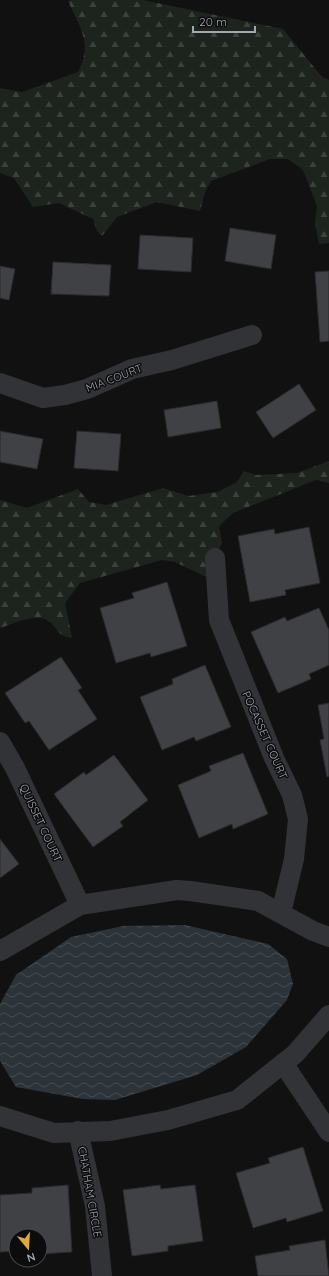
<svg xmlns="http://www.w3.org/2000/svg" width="329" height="1276" viewBox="0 0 329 1276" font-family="Quicksand,sans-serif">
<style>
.forest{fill:url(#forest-firs)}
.water{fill:url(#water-waves)}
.building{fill:#404145;stroke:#2b2b2e}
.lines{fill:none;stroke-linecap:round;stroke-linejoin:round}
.minor{stroke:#323336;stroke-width:20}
.labels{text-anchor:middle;stroke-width:3;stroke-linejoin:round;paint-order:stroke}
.street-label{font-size:11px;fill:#a3a7b1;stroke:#0c0c0d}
</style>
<defs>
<pattern id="forest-firs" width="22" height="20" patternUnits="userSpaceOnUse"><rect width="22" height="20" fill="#1d241e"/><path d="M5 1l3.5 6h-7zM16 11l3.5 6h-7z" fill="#3b413c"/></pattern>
<pattern id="water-waves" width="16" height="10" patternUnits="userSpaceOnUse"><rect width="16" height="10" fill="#2c3339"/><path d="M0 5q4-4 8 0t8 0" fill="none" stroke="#474e53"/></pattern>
</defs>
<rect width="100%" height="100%" fill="#111112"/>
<path class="forest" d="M71 0H143L283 29 322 77 329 80V243L319 244 315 223 317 206 303 170 288 159H270L211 181 205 192 200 211 157 202 117 217 102 236 97 231 93 219 59 203 33 207 14 178 0 173V88L22 92 78 72C93 43 80 28 68 1Z
M329 461V483L316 480 233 513 219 526 222 543 206 577 175 562 162 560 80 583 65 603 72 638C55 635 59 628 47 620 35 613 12 624 0 628V500L27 508 78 489 89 502 106 505 163 488 188 496 218 492 237 482 244 471 256 475 297 473Z"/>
<path class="water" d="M185 925 268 944 287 959 293 984 287 1000 246 1047 197 1075 115 1100 83 1099 16 1087 0 1061V1004L16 975 71 937 123 926Z"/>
<path class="building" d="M230 228 276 235 271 269 225 261Z
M140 235 193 238 191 272 138 269Z
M53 262 111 265 109 296 51 294Z
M0 266 15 269 9 300 0 298Z
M329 271V341L320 342 315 272Z
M299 384 316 410 273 438 256 412Z
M217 401 221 428 168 437 164 410Z
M0 431 43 439 37 469 0 462Z
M77 431 121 434 118 471 74 468Z
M309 527 320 583 285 590 286 595 250 602 238 536 274 529 275 534Z
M167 582 187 646 151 657 150 653 116 663 100 608 134 598 132 593Z
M319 608 329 630V665L309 674 311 679 278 693 251 632 285 617 287 621Z
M61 657 82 688 78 690 97 719 49 750 29 721 25 723 5 693Z
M205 665 231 727 196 741 194 737 162 750 140 697 173 684 172 679Z
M329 703V776L327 777 320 740 324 739 318 705Z
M243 753 268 814 233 829 232 824 199 838 178 785 211 771 209 766Z
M114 755 148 800 120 822 123 826 93 847 54 794 84 772 86 775Z
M0 839 19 864 0 878Z
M303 1147 323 1211 287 1222 286 1218 253 1228 236 1173 270 1163 268 1158Z
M68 1185 72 1252 40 1254V1236H16V1251L0 1252V1195L32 1193V1188Z
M160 1185 161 1189 195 1185 203 1241 168 1246V1251L132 1256 123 1190Z
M325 1240 329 1276H258L255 1256 290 1250 289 1246Z"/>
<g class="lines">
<path class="minor" d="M0 383 43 398 65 395 87 389 132 369 172 360 252 335
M215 558 219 620 274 758 292 795 298 819 294 859 281 913
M0 742 15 768 80 905
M0 951 80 905 177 890 190 891 258 901 313 931 329 937
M283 1063 329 1132
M0 1116 54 1133 110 1131 168 1120 237 1100 295 1054 329 1015
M78 1131 95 1206 102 1276"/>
</g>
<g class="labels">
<g class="street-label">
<text transform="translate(114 378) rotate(-21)" y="4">MIA COURT</text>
<text transform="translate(265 735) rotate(66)" y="4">POCASSET COURT</text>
<text transform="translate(41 823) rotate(65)" y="4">QUISSET COURT</text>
<text transform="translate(90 1192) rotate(80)" y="4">CHATHAM CIRCLE</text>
</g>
</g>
<g transform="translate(28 1248) rotate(162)"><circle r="19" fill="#0c0c0d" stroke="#484a4f"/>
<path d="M0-3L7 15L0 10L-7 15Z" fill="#dda83d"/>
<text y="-6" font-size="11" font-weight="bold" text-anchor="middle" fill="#a3a7b1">N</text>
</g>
<path d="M193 26v6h62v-6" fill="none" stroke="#a3a7b1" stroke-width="2"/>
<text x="199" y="26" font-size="12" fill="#a3a7b1" stroke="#0c0c0d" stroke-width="3" paint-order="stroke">20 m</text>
</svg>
